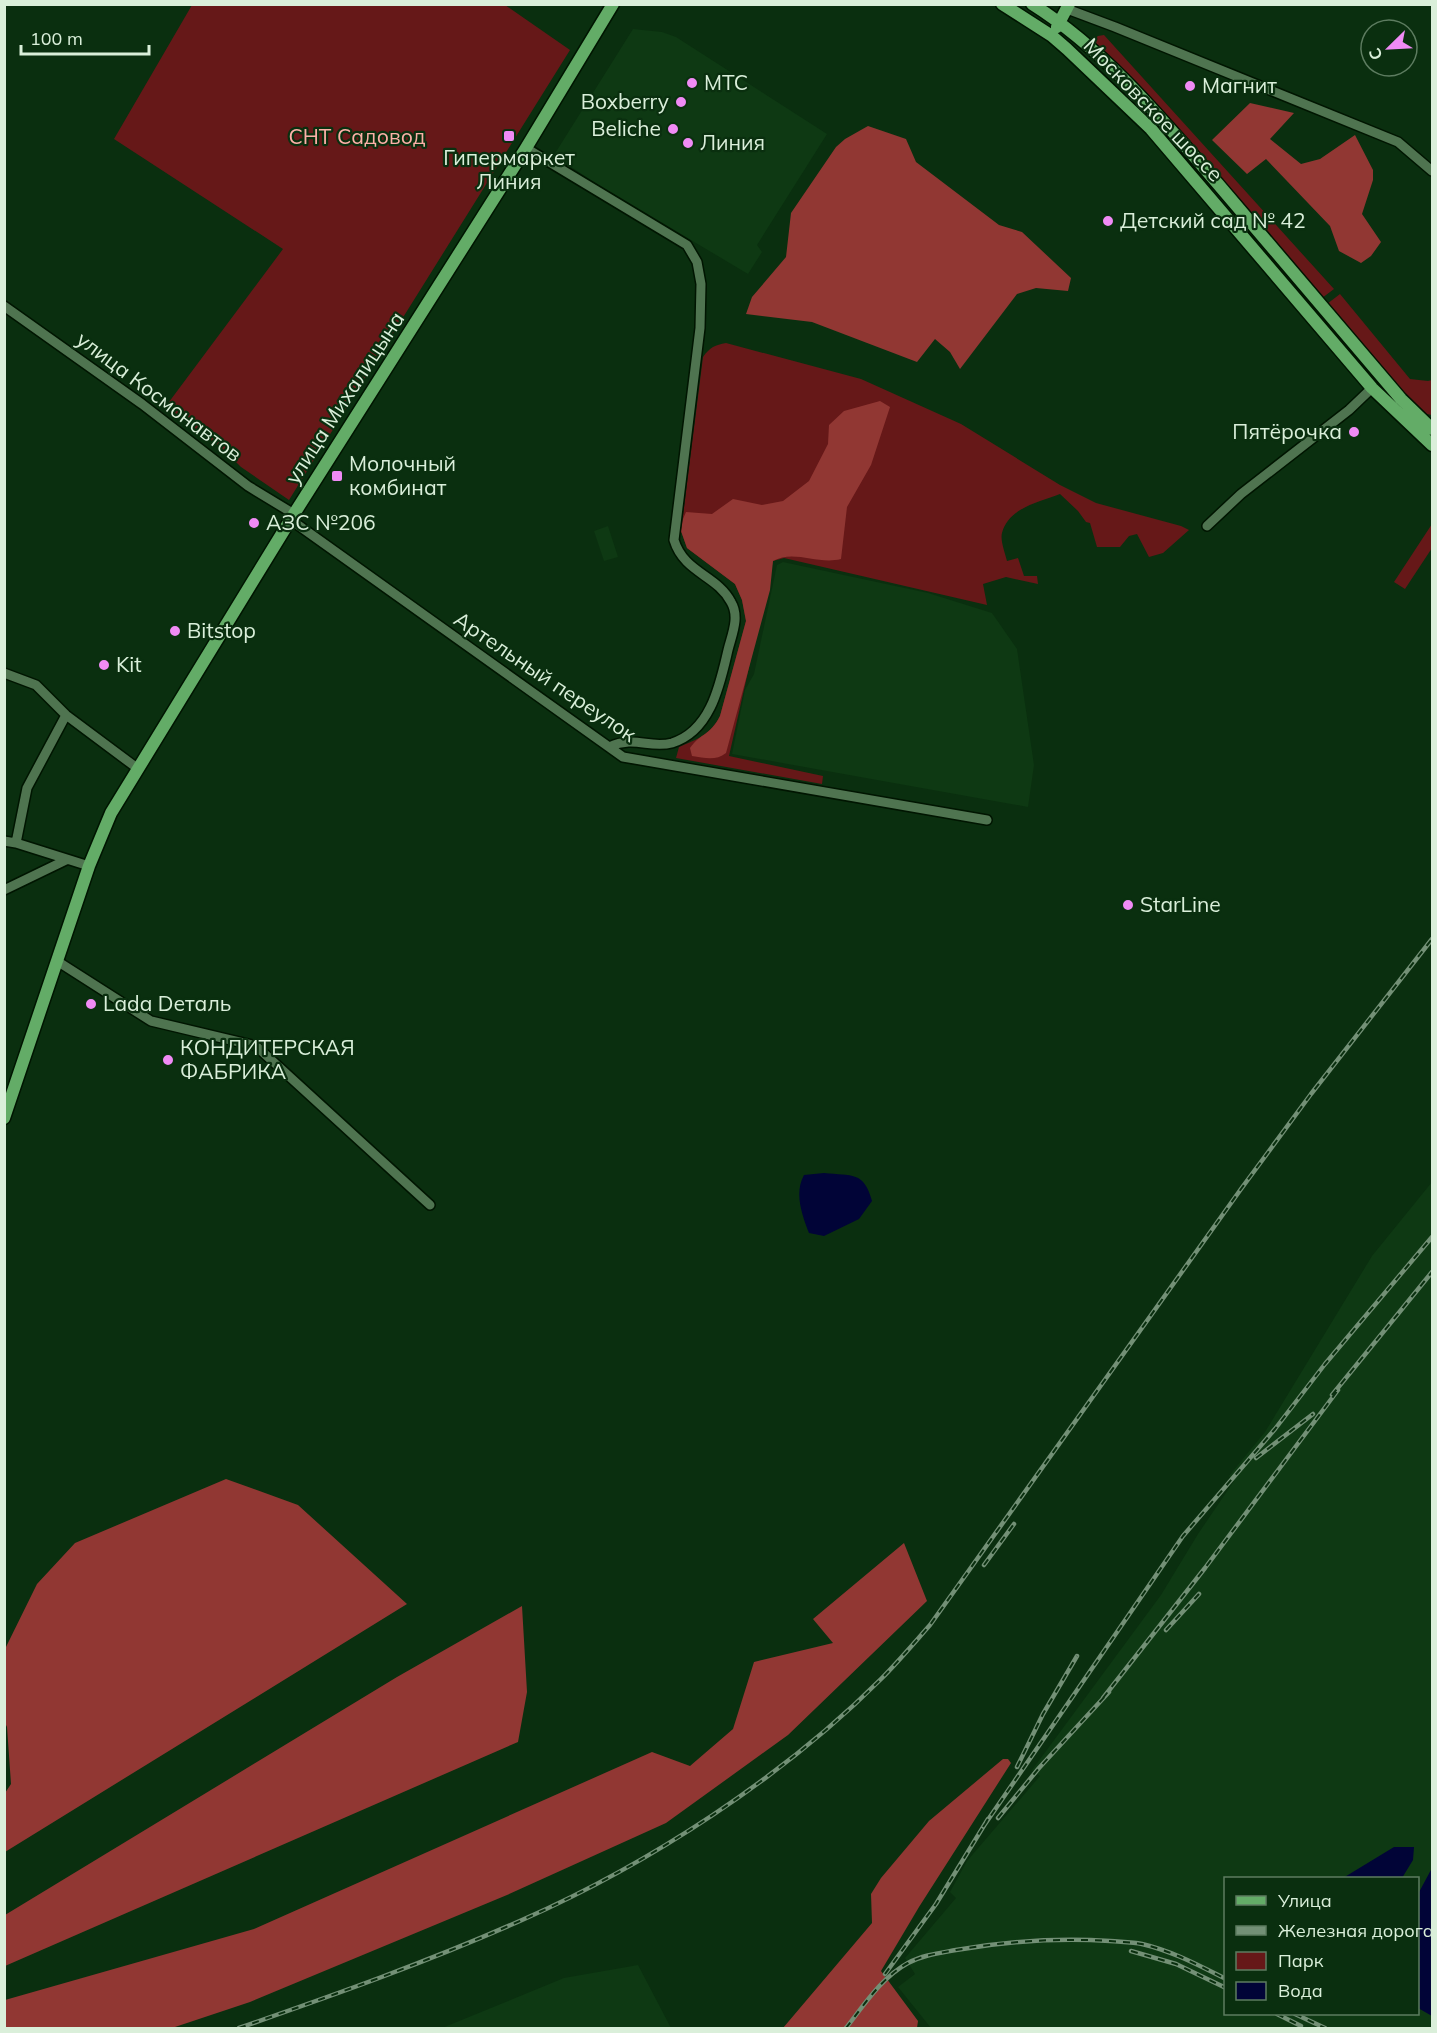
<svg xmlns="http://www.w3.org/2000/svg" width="1437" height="2033" viewBox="0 0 1437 2033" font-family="Mulish,sans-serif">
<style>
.built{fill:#0e3913;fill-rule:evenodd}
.green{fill:#661818}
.forest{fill:#913733}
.water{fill:#010437}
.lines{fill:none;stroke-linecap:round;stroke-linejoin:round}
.minor-casing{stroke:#001501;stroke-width:12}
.major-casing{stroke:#001501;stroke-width:15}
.minor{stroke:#4f7450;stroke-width:9}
.major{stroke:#63ac67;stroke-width:12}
.rail-casing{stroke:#739076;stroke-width:4.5}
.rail{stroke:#0a2f0f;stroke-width:2;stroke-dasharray:7;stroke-linecap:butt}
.poi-dot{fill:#f08bf5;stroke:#0a2f0f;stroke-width:2}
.labels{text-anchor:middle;stroke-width:4.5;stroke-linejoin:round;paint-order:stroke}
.poi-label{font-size:21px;fill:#daefda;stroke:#0a2f0f;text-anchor:start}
.street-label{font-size:21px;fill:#daefda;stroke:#0a2f0f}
.park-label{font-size:21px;fill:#fdb0a8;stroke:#0a2f0f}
</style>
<rect width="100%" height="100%" fill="#0a2f0f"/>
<path class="built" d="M633 29 662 32 676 37 827 134 757 245 762 252 748 274 592 181 554 155Z
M608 526 618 557 604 561 594 531Z
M783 562 928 593 992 613 1017 649 1034 765 1028 807 732 754 745 690 754 674 777 565Z
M1432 1182V2028H931L898 1987 915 1974 905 1958 956 1898 950 1892 967 1861 1040 1776 1032 1770 1161 1595 1198 1534 1234 1481 1229 1476 1265 1432 1372 1256ZM1226 1878H1418V2014H1226Z
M638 1965 671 2028H442L564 1978Z"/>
<path class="green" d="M192 5H505L570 50 289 500 241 467 224 450 166 406 283 249 114 139Z
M1104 35 1334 289 1322 298 1096 46 1093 40 1098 36Z
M1340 294 1410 379 1428 381 1432 380V415L1422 413 1387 375 1327 304Z
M726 343 861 379 961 424 1060 485 1096 503 1181 526 1189 530 1163 553 1149 557 1137 534 1129 536 1120 547H1097L1090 523 1086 522 1078 511 1060 494C1039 502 1008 508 1002 533 1000 540 1005 553 1007 561L1018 558 1024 576H1037L1038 584 1006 577 983 584 987 605 784 558 773 561 729 756 823 776 822 784 676 758 679 747C698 739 711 734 720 716L746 621 742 600 735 584 687 548 681 531 703 357C710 347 715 345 726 343Z
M1432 524V548L1405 589 1394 582Z"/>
<path class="forest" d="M1250 103 1294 113 1270 139 1301 164 1320 159 1355 135 1373 170V180L1362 214 1381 242 1371 256 1361 263 1339 251 1330 226 1266 159 1247 174 1212 140Z
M868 126 906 139 916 162 999 225 1022 232 1071 278 1068 291 1036 288 1017 294 960 369 950 352 935 339 917 362 812 322 746 314 752 297 786 257 791 213 836 147 845 139Z
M880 401 890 407 871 465 847 507 841 559C817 565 794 549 773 561L770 590 726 753C716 761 705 758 692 756L690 748C700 733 710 736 720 716L746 621 742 600 735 584 687 548 681 531 683 519 686 512 712 514 733 499 762 505 783 501 809 481 828 444 829 425 844 411Z
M226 1479 298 1505 407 1604 5 1852V1793L11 1784 7 1727 5 1723V1649L37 1584 75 1543Z
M904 1543 927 1601 788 1735 666 1823 507 1895 250 2002 172 2028H5V2000L254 1929 652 1752 690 1766 733 1729 754 1662 833 1643 813 1619Z
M522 1606 527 1692 518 1742 5 1966V1915L397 1677Z
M1003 1759H1008L1011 1763 919 1907 881 1971 918 2021 917 2028H783L872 1923 871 1894 881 1878 929 1821Z"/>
<path class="water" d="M824 1173C852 1176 864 1171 872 1201L859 1219 824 1236 809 1233C802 1215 794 1193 804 1175Z
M1394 1847H1414L1413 1860 1402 1878H1343Z
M1432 1868V2016L1418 2008V1894Z"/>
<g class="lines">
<g class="minor-casing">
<path id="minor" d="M1067 9 1115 27 1398 142 1432 171
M526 148 687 245 697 262 701 284 700 328 674 540C684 573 717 575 731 602 740 617 732 634 728 650 720 684 711 731 672 743 649 749 635 735 609 747
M4 306 142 404 248 486 294 514
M291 520 623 757 987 820
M1207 526 1241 494 1349 410 1372 388
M4 673 36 685 66 715 137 768
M4 841 16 843 89 866
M16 843 27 788 66 715
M4 890 66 860
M57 961 151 1021 256 1046 430 1205"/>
</g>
<g class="major-casing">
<path id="major" d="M1002 4 1052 36 1067 49 1151 129 1372 388 1432 445
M1032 4C1105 50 1162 119 1218 184 1279 256 1340 328 1401 399L1432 429
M1057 27 1069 4
M4 1118 89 866 111 813 294 514 526 148 613 4"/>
</g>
<use href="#minor" class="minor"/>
<use href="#major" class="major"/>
<g class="rail-casing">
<path id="rail" d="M1332 1395 1432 1272
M1256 1458 1313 1414
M984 1565 1014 1524
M1166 1630 1199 1594
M1103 1698 1205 1568 1338 1390
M1017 1767 1043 1714 1077 1656
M998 1818 1039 1768 1109 1692
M983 1827 1183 1536 1275 1429 1325 1364 1432 1237
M1131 1951 1176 1964 1226 1988
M885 1974 936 1904 988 1819
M1277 2014 1301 2026
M1295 2014 1325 2028
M239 2028C334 1995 430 1961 522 1920 649 1864 783 1777 881 1679 898 1662 914 1643 930 1625L1241 1189 1311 1094 1432 939
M846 2028C864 2005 882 1977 908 1963 923 1955 940 1953 956 1950 1007 1941 1059 1938 1110 1941 1121 1942 1132 1942 1142 1944 1172 1951 1198 1965 1226 1979"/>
</g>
<use href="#rail" class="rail"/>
</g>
<g class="poi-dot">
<circle cx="692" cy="83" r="6"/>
<circle cx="1190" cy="86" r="6"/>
<circle cx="681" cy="102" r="6"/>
<circle cx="673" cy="129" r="6"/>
<rect x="503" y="130" width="12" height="12" rx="3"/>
<circle cx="688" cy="143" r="6"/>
<circle cx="1108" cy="221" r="6"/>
<circle cx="1354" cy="432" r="6"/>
<rect x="331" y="470" width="12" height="12" rx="3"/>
<circle cx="254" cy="523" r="6"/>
<circle cx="175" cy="631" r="6"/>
<circle cx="104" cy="665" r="6"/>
<circle cx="1128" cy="905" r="6"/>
<circle cx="91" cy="1004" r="6"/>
<circle cx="168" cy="1060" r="6"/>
</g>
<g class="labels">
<g class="poi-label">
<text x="704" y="90">МТС</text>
<text x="1202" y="93">Магнит</text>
<text x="669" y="109" text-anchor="end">Boxberry</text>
<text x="661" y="136" text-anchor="end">Beliche</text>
<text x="700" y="150">Линия</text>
<text x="509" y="165" text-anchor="middle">Гипермаркет<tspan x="509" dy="24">Линия</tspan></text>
<text x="1120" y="228">Детский сад № 42</text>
<text x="1342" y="439" text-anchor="end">Пятёрочка</text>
<text x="349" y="471">Молочный<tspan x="349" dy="24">комбинат</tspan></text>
<text x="266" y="530">АЗС №206</text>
<text x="187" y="638">Bitstop</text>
<text x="116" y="672">Kit</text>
<text x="1140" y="912">StarLine</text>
<text x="103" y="1011">Lada Dеталь</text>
<text x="180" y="1055">КОНДИТЕРСКАЯ<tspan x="180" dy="24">ФАБРИКА</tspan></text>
</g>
<g class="street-label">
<text transform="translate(1153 110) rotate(46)" y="7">Московское шоссе</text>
<text transform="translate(159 397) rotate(37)" y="7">улица Космонавтов</text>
<text transform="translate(345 398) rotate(-57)" y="7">улица Михалицына</text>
<text transform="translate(545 677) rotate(34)" y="7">Артельный переулок</text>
</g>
<g class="park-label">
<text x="357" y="144">СНТ Садовод</text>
</g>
</g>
<rect width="1437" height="2033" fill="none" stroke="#daefda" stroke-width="12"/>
<rect x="1224" y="1877" width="195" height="138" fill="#0a2f0f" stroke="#5d7c60" stroke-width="1.5"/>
<rect x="1236" y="1896" width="30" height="9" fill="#63ac67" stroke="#5d7c60" stroke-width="1.5"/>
<text x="1278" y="1907" font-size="18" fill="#daefda">Улица</text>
<rect x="1236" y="1926" width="30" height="9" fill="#739076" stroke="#5d7c60" stroke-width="1.5"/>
<text x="1278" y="1937" font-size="18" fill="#daefda">Железная дорога</text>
<rect x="1236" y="1952" width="30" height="18" fill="#661818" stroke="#5d7c60" stroke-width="1.5"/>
<text x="1278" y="1967" font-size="18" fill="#daefda">Парк</text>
<rect x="1236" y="1982" width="30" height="18" fill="#010437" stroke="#5d7c60" stroke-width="1.5"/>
<text x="1278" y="1997" font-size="18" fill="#daefda">Вода</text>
<g transform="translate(1389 48) rotate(246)"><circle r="28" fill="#0a2f0f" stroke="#5d7c60" stroke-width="1.5"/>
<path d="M0-4.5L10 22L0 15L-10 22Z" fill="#f08bf5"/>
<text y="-9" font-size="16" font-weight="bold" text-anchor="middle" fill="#daefda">С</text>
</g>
<path d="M21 45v9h128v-9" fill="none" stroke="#daefda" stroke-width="3"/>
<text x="30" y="45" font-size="18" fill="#daefda" stroke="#0a2f0f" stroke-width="4.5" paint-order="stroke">100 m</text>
</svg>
